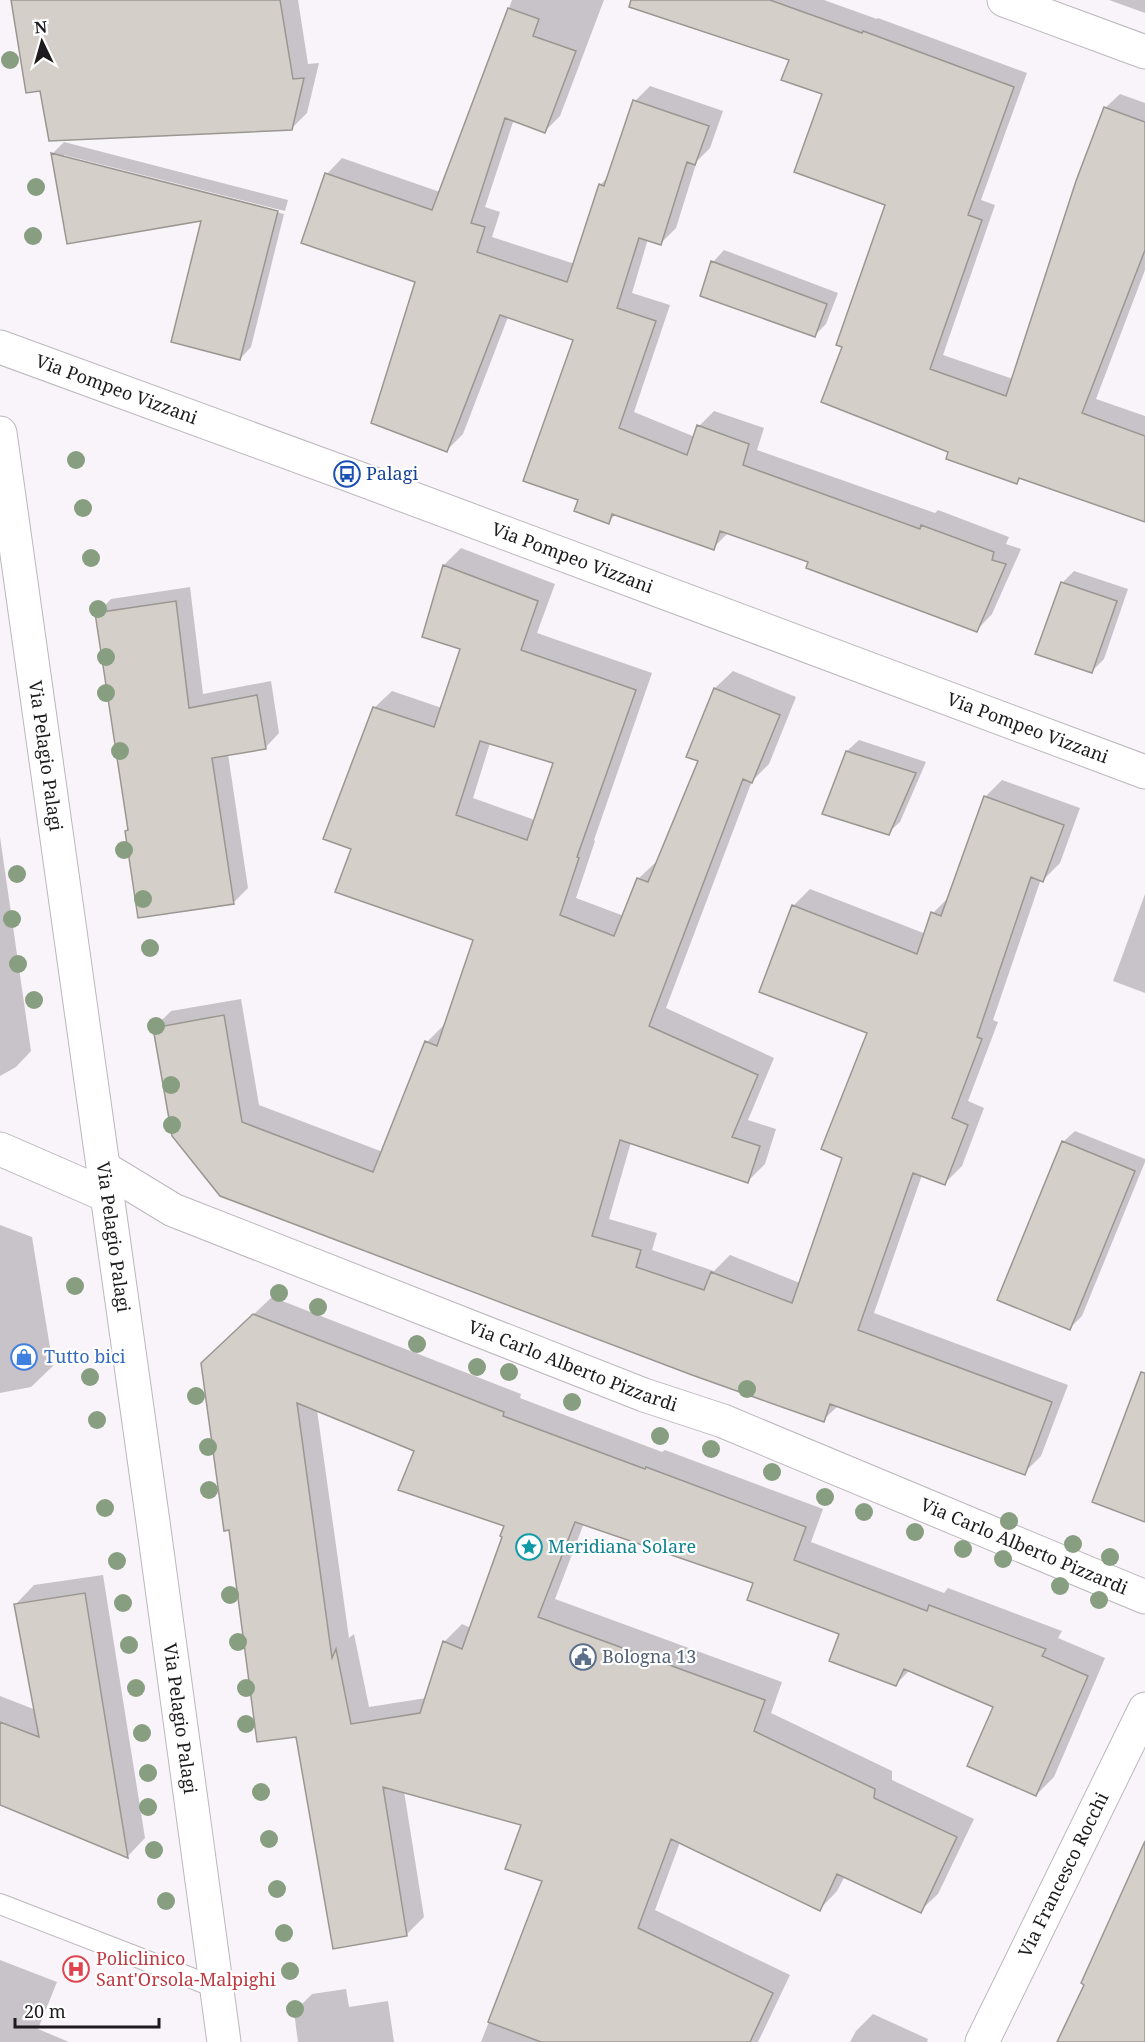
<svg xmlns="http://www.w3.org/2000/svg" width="1145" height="2042" viewBox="0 0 1145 2042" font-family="'Noto Serif',serif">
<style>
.shadow{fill:#0003;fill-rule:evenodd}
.building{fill:#d4cfc9;stroke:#9b9691;stroke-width:1.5;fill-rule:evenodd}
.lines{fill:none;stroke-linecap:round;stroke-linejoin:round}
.lane-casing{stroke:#bcb7bc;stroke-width:22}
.street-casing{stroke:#bcb7bc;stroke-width:35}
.secondary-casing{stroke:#bcb7bc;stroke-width:35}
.lane{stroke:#fff;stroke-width:20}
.street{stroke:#fff;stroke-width:33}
.secondary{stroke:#fff;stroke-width:33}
.tree{fill:#889e80}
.labels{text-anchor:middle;stroke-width:4.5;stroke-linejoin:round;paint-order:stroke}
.street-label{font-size:18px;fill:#1d1b1d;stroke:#fff}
.transit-label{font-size:18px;fill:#164399;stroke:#fff;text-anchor:start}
.shop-label{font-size:18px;fill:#366cbe;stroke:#fff;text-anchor:start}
.culture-label{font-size:18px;fill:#0d838f;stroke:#fff;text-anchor:start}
.service-label{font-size:18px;fill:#4e5e75;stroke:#fff;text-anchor:start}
.health-label{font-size:18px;fill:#be3a42;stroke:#fff;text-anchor:start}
</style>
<rect width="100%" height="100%" fill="#f9f4fa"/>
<path class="shadow" d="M12 0H298L308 64 319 63 307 113 291 129 41 89Z
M512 0H604L560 116 545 131 514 119 485 207 500 212 492 237 575 264 600 185 609 176 635 101 650 86 723 111 710 148 697 161 676 228 661 243 648 239 632 293 670 305 634 412 695 437 699 426 714 411 764 428 757 450 935 513 938 510 1009 537 1006 544 1021 549 992 614 977 630 810 561 728 533 713 548 616 514 608 522 580 499 574 339 508 317 463 434 447 450 417 281 327 174 342 158 440 192Z
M669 0H824L877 19 878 18 1027 73 981 200 995 205 943 355 1013 379 1105 108 1120 94 1145 103V270L1096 399 1145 416V521L1022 477 1017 482 844 346 887 204 824 93 791 59Z
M1109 0H1145V13Z
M64 142 288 200 285 211 64 155V158L284 214 251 347 240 359 203 219 69 242 53 153Z
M724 250 838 293 826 324 814 336 713 262Z
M461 548 555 584 537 633 652 673 594 840 595 841 576 898 624 916 638 879 656 862 658 863 700 761 688 756 715 688 733 671 796 697 769 764 752 781 666 1008 774 1058 748 1120 776 1129 765 1164 748 1181 631 1142 609 1219 657 1233 652 1250 714 1271 730 1255 800 1283 844 1157 869 1032 793 906 810 889 926 934 933 913 949 897 985 797 1002 780 1080 808 1060 863 1043 880 1041 879 993 1020 998 1022 968 1101 984 1108 962 1166 944 1184 922 1175 874 1313 1068 1385 1041 1456 1024 1473 839 1405 823 1420 221 1195 154 1028 171 1011 241 999 259 1105 383 1152 427 1042 444 1025H446L475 939 353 848 374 708 392 691 442 708 462 648 424 636 444 565ZM490 743 555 762 535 820 473 798Z
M1074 571 1128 589 1104 659 1092 671 1062 583Z
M190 587 203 694 271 681 279 733 265 748 228 754 248 888 233 903 127 831 130 828 97 613 111 599Z
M859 740 926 762 900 822 888 833 847 751Z
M0 837 31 1051 16 1067 0 1076Z
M1145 894V993L1113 981Z
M1075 1131 1145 1159V1162L1082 1316 1070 1328 1063 1142Z
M0 1225 32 1237 53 1366 31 1387 0 1393Z
M272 1297 521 1394 520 1398 662 1452 665 1450 823 1509 811 1542 944 1593 948 1588 1062 1631 1058 1638 1105 1658 1054 1777 1036 1795 995 1706 910 1670 896 1684 841 1633 755 1582 584 1523 555 1599 782 1682 771 1713 892 1771V1780L974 1819 938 1894 920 1911 845 1876 837 1891 820 1909 680 1842 655 1910 790 1975 758 2042H481L544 1880 523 1824 404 1791 424 1917 406 1935 297 1735 221 1345ZM317 1410 415 1450 505 1525 504 1536 471 1628 462 1624 444 1642 426 1698 369 1707 354 1634 349 1638Z
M103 1575 145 1838 127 1857 0 1804V1696L36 1710 16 1604 34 1585Z
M0 1960 57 1982 38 2029 69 2042H0Z
M346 1989 349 2007 388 2001 394 2042H298L294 2012 312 1994Z
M873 2014 928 2039 927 2042H850L856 2031Z"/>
<path class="building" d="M11 0H280L293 79 304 78 292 130 49 141 40 91 26 93Z
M631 0H770L862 33 863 31 1014 87 968 215 982 220 930 369 1006 396 1076 181 1104 107 1145 122V250L1082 413 1145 436V522L1019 478 1017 484 946 459 948 452 821 402 842 347 836 345 885 205 794 172 822 94 781 80 789 60 629 7Z
M508 8 539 19 533 36 576 51 545 133 505 118 471 223 485 227 477 252 567 282 599 184 604 186 633 100 709 126 695 165 687 162 661 245 639 238 617 308 656 321 619 428 687 455 697 425 749 444 743 465 920 529 921 525 994 552 992 560 1006 564 977 632 806 568 808 562 720 531 714 550 612 514 609 524 574 511 578 500 523 481 573 340 500 315 447 452 371 423 415 282 301 243 325 173 432 210Z
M51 153 278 211 240 360 171 342 201 221 67 244Z
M711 261 827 304 815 337 700 296Z
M443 565 538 601 521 650 636 690 577 857 579 858 560 915 614 936 637 878 648 882 698 761 686 757 714 688 780 715 752 783 743 779 649 1026 758 1075 732 1137 760 1146 748 1183 620 1140 592 1236 641 1250 636 1267 704 1290 711 1272 792 1303 842 1158 821 1149 867 1033 759 992 792 905 917 954 931 912 941 916 984 796 1064 825 1043 882 1031 877 977 1037 982 1039 952 1118 968 1125 945 1185 913 1173 858 1330 1052 1402 1025 1475 830 1404 824 1422 692 1375 220 1196 172 1136 153 1028 224 1015 242 1122 373 1172 425 1041 437 1046 473 940 335 892 351 849 323 839 373 707 434 727 460 649 422 637ZM480 741 553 763 527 840 456 815Z
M1061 582 1117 601 1092 673 1035 654Z
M176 601 189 708 257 695 266 749 212 758 234 904 138 918 125 831 128 830 95 613Z
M846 751 916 773 889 835 822 814Z
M1062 1141 1135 1171 1070 1330 997 1300Z
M253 1314 504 1412 503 1416 645 1469 646 1467 806 1527 794 1560 927 1611 929 1605 1046 1649 1042 1656 1088 1676 1036 1796 967 1766 993 1707 904 1669 896 1686 829 1661 839 1634 747 1600 753 1583 575 1522 538 1617 765 1700 754 1731 875 1789 874 1798 957 1837 921 1913 837 1874 820 1911 671 1839 638 1928 773 1993 750 2042H541L488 2022 542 1881 505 1869 521 1825 383 1787 407 1936 333 1949 296 1737 257 1742 229 1530 224 1531 201 1363ZM297 1403 414 1451 398 1490 504 1526 500 1536 502 1537 462 1649 443 1641 420 1713 351 1724 336 1649 332 1658Z
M1141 1372 1145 1373V1522L1092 1502Z
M85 1593 102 1699 128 1858 0 1805V1722L39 1737 14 1604Z
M1145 1841V2042H1057L1084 1985 1081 1983Z"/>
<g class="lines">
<g class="lane-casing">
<path id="lane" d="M0 1904 217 1988"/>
</g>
<g class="street-casing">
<g id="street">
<path id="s1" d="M0 347 347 474 1145 772"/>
<path id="s2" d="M104 1168 173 1210 644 1395 723 1421 1145 1597"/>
<path id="s3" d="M982 2042 1145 1709"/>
</g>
</g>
<g class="secondary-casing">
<g id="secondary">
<path d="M1004 0 1145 52"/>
<path id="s4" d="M0 433 153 1522 224 2042"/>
<path d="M0 1149 108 1196"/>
</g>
</g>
<use href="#lane" class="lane"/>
<use href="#street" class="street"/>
<use href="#secondary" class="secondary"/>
</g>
<g class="tree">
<circle cx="10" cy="60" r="9"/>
<circle cx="36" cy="187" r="9"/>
<circle cx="33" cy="236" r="9"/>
<circle cx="76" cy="460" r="9"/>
<circle cx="83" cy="508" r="9"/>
<circle cx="91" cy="558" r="9"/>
<circle cx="98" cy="609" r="9"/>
<circle cx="106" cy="657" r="9"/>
<circle cx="106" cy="693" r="9"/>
<circle cx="120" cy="751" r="9"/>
<circle cx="124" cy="850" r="9"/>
<circle cx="17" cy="874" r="9"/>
<circle cx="143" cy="899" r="9"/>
<circle cx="12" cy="919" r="9"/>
<circle cx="150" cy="948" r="9"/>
<circle cx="18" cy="964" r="9"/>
<circle cx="34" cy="1000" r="9"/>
<circle cx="156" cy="1026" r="9"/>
<circle cx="171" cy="1085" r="9"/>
<circle cx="172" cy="1125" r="9"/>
<circle cx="75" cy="1286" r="9"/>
<circle cx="279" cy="1293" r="9"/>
<circle cx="318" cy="1307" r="9"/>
<circle cx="417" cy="1344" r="9"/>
<circle cx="477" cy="1367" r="9"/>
<circle cx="509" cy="1372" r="9"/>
<circle cx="90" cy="1377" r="9"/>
<circle cx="747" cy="1389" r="9"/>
<circle cx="196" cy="1396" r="9"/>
<circle cx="572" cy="1402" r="9"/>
<circle cx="97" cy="1420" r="9"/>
<circle cx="660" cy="1436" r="9"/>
<circle cx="208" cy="1447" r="9"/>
<circle cx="711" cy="1449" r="9"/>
<circle cx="772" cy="1472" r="9"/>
<circle cx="209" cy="1490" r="9"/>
<circle cx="825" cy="1497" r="9"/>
<circle cx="105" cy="1508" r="9"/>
<circle cx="864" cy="1512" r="9"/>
<circle cx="1009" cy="1521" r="9"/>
<circle cx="915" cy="1532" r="9"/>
<circle cx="1073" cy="1544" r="9"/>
<circle cx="963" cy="1549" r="9"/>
<circle cx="1110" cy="1557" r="9"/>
<circle cx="1003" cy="1559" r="9"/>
<circle cx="117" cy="1561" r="9"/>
<circle cx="1060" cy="1586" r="9"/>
<circle cx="230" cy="1595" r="9"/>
<circle cx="1099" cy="1600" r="9"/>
<circle cx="123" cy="1603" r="9"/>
<circle cx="238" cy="1642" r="9"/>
<circle cx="129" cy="1645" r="9"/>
<circle cx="136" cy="1688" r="9"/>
<circle cx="246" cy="1688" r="9"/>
<circle cx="246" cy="1724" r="9"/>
<circle cx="142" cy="1733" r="9"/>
<circle cx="148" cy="1773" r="9"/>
<circle cx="261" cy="1792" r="9"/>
<circle cx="148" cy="1807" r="9"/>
<circle cx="269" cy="1839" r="9"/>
<circle cx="154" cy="1850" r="9"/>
<circle cx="277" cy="1889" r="9"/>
<circle cx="166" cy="1901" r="9"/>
<circle cx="284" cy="1933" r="9"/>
<circle cx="290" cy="1971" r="9"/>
<circle cx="295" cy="2009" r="9"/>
</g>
<defs>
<g id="bus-ring" transform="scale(1.35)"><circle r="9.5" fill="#fff" stroke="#1a4fb4" stroke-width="1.5"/><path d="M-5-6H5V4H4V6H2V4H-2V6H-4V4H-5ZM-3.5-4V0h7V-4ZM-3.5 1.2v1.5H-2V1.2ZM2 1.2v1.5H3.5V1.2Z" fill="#1a4fb4"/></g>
<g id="shop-ring" transform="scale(1.35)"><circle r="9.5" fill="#fff" stroke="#3f7fe0" stroke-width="1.5"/><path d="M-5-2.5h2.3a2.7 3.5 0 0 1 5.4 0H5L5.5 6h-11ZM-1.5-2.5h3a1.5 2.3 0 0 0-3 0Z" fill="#3f7fe0"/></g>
<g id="sight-ring" transform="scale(1.35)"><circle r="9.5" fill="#fff" stroke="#0f9aa8" stroke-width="1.5"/><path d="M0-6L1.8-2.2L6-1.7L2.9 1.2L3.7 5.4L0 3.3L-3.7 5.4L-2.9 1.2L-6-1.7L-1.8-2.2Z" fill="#0f9aa8"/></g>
<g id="civic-ring" transform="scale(1.35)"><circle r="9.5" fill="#fff" stroke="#5c6f8a" stroke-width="1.5"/><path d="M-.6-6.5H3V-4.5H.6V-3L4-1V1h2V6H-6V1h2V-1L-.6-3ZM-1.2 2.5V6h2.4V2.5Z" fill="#5c6f8a"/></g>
<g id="hospital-ring" transform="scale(1.35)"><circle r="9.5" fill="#fff" stroke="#e0444e" stroke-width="1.5"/><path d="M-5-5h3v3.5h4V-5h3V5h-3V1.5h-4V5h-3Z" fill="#e0444e"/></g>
</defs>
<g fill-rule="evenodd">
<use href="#bus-ring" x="347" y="474"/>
<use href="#shop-ring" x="24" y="1357"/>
<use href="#sight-ring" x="529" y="1547"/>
<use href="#civic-ring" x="583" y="1657"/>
<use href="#hospital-ring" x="76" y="1969"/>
</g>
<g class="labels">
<g class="street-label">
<text dy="6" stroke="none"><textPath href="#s1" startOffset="124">Via Pompeo Vizzani</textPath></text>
<text dy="6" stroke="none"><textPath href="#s1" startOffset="610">Via Pompeo Vizzani</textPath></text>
<text dy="6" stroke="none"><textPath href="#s1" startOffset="1096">Via Pompeo Vizzani</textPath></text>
<text dy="6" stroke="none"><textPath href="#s4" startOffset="326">Via Pelagio Palagi</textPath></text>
<text dy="6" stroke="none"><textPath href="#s4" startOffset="812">Via Pelagio Palagi</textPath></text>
<text dy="6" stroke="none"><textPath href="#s2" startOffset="510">Via Carlo Alberto Pizzardi</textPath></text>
<text dy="6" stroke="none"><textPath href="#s2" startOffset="996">Via Carlo Alberto Pizzardi</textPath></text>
<text dy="6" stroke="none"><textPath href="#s4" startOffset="1298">Via Pelagio Palagi</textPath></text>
<text dy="6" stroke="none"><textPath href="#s3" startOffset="186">Via Francesco Rocchi</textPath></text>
</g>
<g class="transit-label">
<text x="366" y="480">Palagi</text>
</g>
<g class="shop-label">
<text x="44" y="1363">Tutto bici</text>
</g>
<g class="culture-label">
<text x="548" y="1553">Meridiana Solare</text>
</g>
<g class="service-label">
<text x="602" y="1663">Bologna 13</text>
</g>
<g class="health-label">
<text x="96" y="1965">Policlinico<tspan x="96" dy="21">Sant'Orsola-Malpighi</tspan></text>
</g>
</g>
<g transform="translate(42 42) rotate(355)" stroke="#ffffff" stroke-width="4.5" paint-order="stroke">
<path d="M0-4.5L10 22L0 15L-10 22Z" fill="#1d1b1d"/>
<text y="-9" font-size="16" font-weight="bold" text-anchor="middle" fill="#1d1b1d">N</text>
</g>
<path d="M15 2018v9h144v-9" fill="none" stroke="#1d1b1d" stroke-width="3"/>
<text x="24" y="2018" font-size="18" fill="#1d1b1d" stroke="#ffffff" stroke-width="4.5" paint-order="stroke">20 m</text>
</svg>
